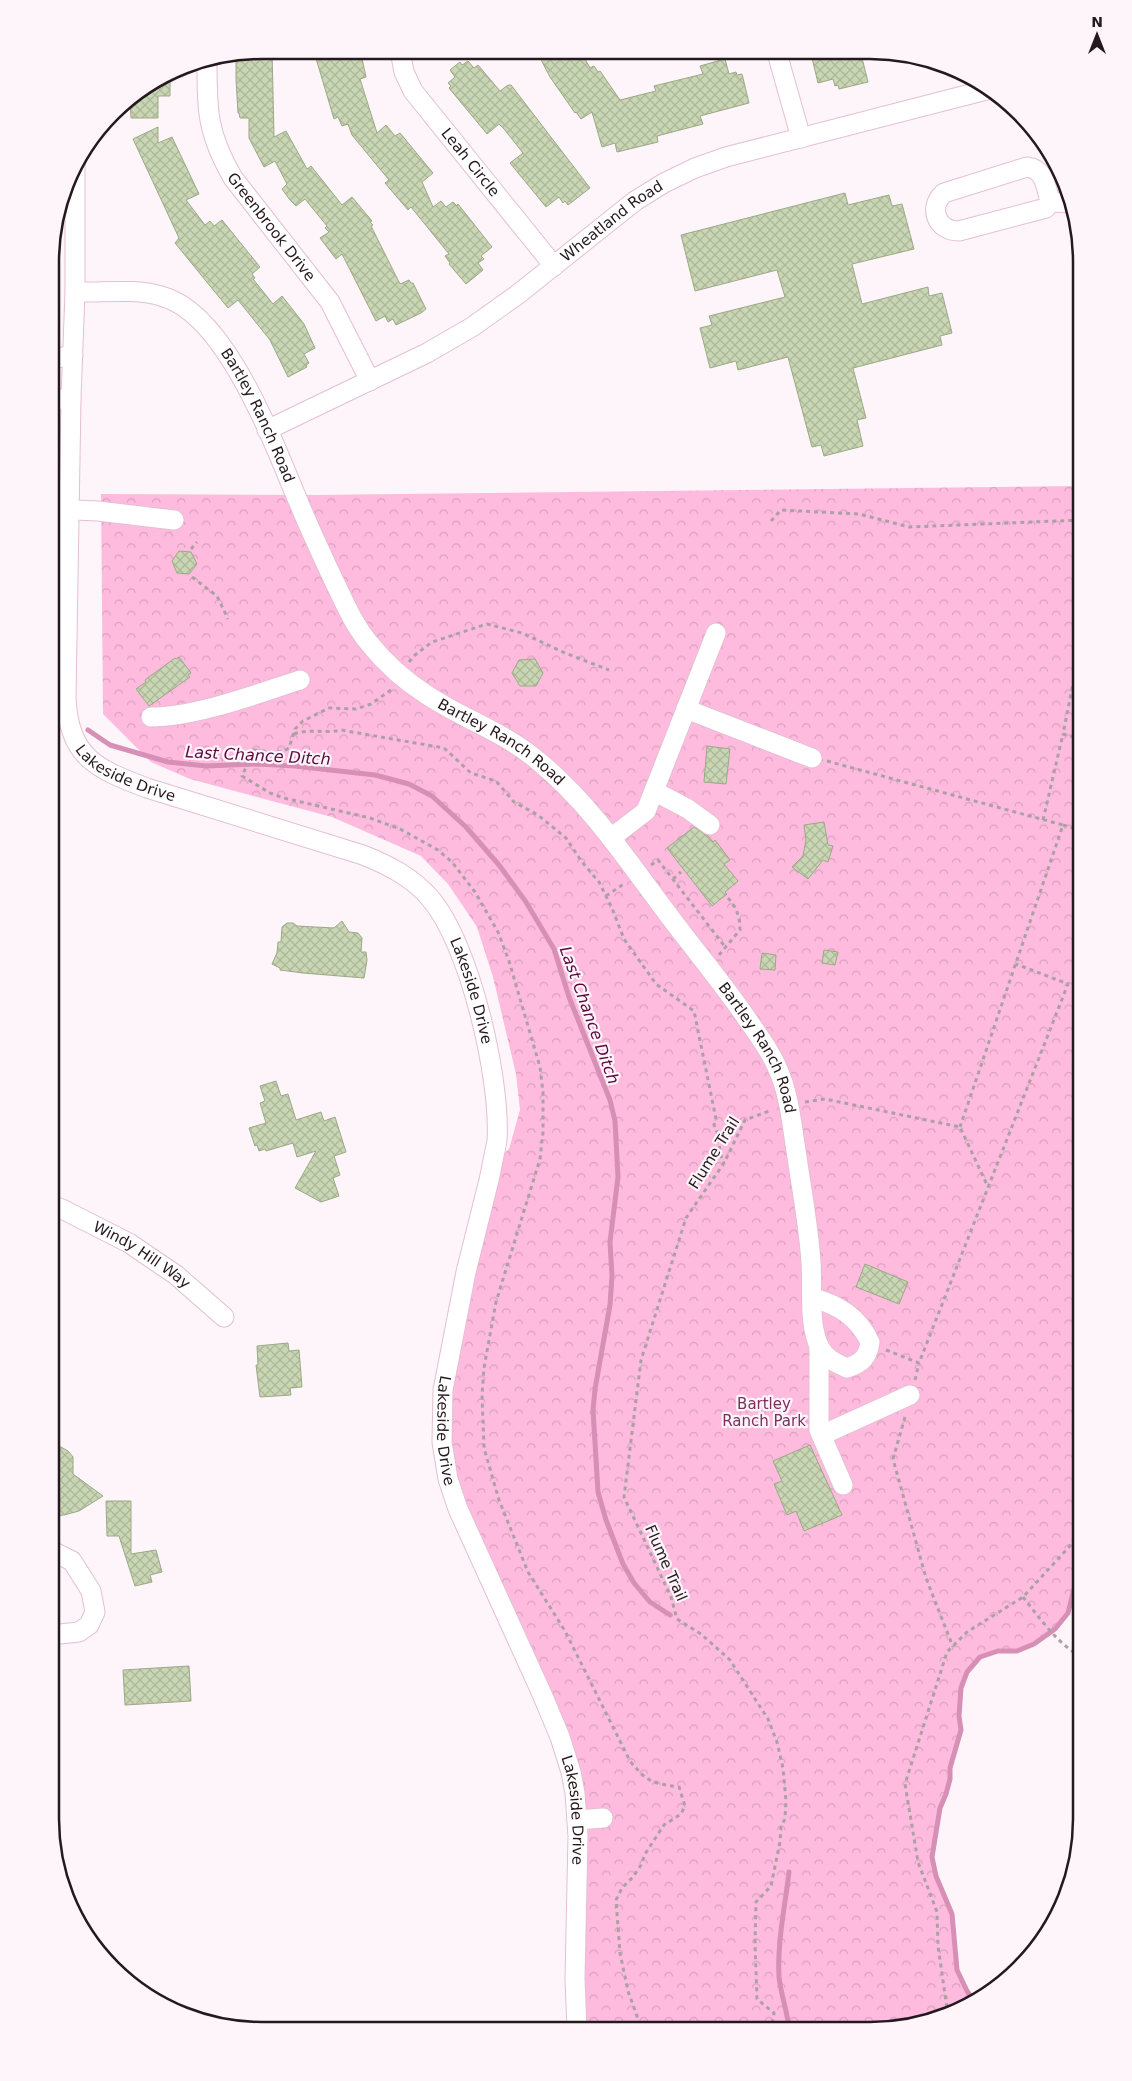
<svg xmlns="http://www.w3.org/2000/svg" width="1132" height="2081" viewBox="0 0 1132 2081" font-family="'DejaVu Sans',sans-serif">
<style>
.park{fill:url(#park-crowns)}
.lines{fill:none;stroke-linecap:round;stroke-linejoin:round}
.stream{stroke:#d78fb5;stroke-width:5}
.building{fill:url(#building-cross-hatch);stroke:#9ca887}
.minor-casing{stroke:#e4bfd2;stroke-width:21}
.path{stroke:#aba1a5;stroke-width:3;stroke-dasharray:4 4;stroke-linecap:butt}
.minor{stroke:#fff;stroke-width:19}
.labels{text-anchor:middle;stroke-width:4.5;stroke-linejoin:round;paint-order:stroke}
.street-label{font-size:15px;fill:#25181e;stroke:#fdf5f9}
.park-label{font-size:15px;fill:#7f2c5e;stroke:#fdf5f9}
.water-label{font-size:16px;font-style:italic;fill:#5d0740;stroke:#fdf5f9}
.rim{fill:none;stroke:#25181e;stroke-width:2.5}
</style>
<defs>
<pattern id="park-crowns" width="20" height="18" patternUnits="userSpaceOnUse" patternTransform="scale(1.25)"><rect width="20" height="18" fill="#febbde"/><path d="M2 6a3 3 0 1 1 6 0M12 15a3 3 0 1 1 6 0" fill="none" stroke="#daa0be"/></pattern>
<pattern id="building-cross-hatch" width="8" height="8" patternUnits="userSpaceOnUse" patternTransform="scale(1.25)"><rect width="8" height="8" fill="#c9d6b3"/><path d="M0 0l8 8M0 8l8-8" fill="none" stroke="#acb79a"/></pattern>
</defs>
<rect width="100%" height="100%" fill="#fdf5f9"/>
<path class="park" d="M1082 486V1579L1074 1589 1068 1613 1055 1629 1034 1644 1017 1651H998L980 1657 967 1672 961 1688 959 1703 961 1730 950 1768V1779L946 1794 940 1808 933 1857 936 1876 952 1914 957 1970 967 1991 974 2001 939 2020 870 2031 580 2030V1780L469 1534 444 1427 497 1160 509 1149 520 1110 516 1074 493 977 477 927 448 884 421 856 332 817 190 779 151 762 103 714 101 494 313 495Z"/>
<g class="lines">
<path class="stream" d="M88 730 110 745 168 762 206 766 258 764 295 766 375 775 409 784 432 796 466 827 499 865 526 902 554 949 569 997 610 1100 615 1121 618 1177 610 1242 612 1276 610 1305 595 1389 593 1410 598 1492 606 1520 623 1564 634 1583 650 1602 670 1615
M974 2001 967 1991 957 1970 952 1914 936 1876 932 1857 940 1808 946 1794 950 1779V1768L961 1730 959 1716 961 1688 967 1672 980 1657 998 1651H1017L1034 1644 1055 1629 1068 1613 1074 1589 1082 1579
M789 2031C788 2012 781 1996 779 1977 777 1942 785 1907 789 1872"/>
</g>
<path class="building" d="M262 50H272L274 137 286 131 307 169 311 166 342 205 352 197 372 221 370 222 373 225 371 226 400 284 409 280 411 283H413L426 309 421 313 396 325 393 319 388 322 385 316 376 321 342 254 336 259 320 238 329 232 325 228 327 226 305 199 296 206 290 200 282 189 287 184 275 161 264 167 249 138V118H240L239 113H238L236 79V56H248V53Z
M328 50H337L339 56 346 54 348 59 361 54 366 77 360 79 377 133 386 125 395 136 400 133 433 173 422 182 433 207 441 201 446 207 453 202 457 206 458 204 492 247 481 256 484 259 478 263 483 270 466 284 449 264 450 263 445 256 449 254 411 207 408 210 385 183 389 180 352 135 348 124 342 126 338 117 334 119 315 55Z
M537 52H581L590 68 594 66 598 72 600 71 620 100 656 91 654 86 703 74 700 66 725 59 729 74 736 72 737 75 742 74 749 103 700 116 703 124 657 136 658 142 617 152 615 143 602 147 592 112 581 119 576 112 575 113 550 77Z
M831 54H861L868 82 839 89 838 85 835 86 833 79 818 83 812 58Z
M468 61 474 68 478 65 500 91 508 85H511L590 188 568 205 565 201 563 203 559 197 546 207 510 163 523 153 504 129 499 124 487 134 449 88 451 86 448 83 455 77 450 70 460 62 462 65Z
M170 73V96H158V118H131L130 98Z
M158 127V143L172 137 199 194 186 200 205 225 210 221 214 226 222 220 260 267 252 274 255 278 253 279 273 304 282 296 304 324 315 348 304 354 309 363 306 365 307 367 288 377 270 340 238 300 228 308 175 243 179 238 133 139Z
M845 193 848 205 889 195 892 206 902 204 914 249 852 264 862 304 928 287 929 296 942 293 952 333 940 336 942 345 853 368 866 418 857 420 863 446 824 456 821 445 812 447 788 357 738 370 736 361 710 368 700 328 712 325 709 316 785 297 777 270 695 291 681 235Z
M179 551 191 552 197 564 189 574 177 573 172 561Z
M179 657 191 673 188 675 190 677 149 706 136 689 146 682 145 680 175 658 176 659Z
M535 659 543 673 536 686H520L512 673 519 660Z
M707 746 730 749 726 784 704 782Z
M824 822 828 845 833 846 828 862 823 860 808 879 792 867 803 856 806 840 804 825Z
M694 827 708 836 713 842 715 840 730 860 724 864 738 881 725 892 727 894 712 906 667 848Z
M342 921 349 932 358 933 362 938 361 952H366L367 960 364 978 303 973 280 970V968L272 964 277 953 278 942H281L282 927 287 923H293L297 926 334 928Z
M824 950 838 952 835 965 822 963Z
M762 953 776 955 775 970 760 969Z
M276 1081 281 1096 288 1094 296 1120 321 1112 324 1121 335 1117 346 1152 334 1156 340 1175 333 1178 339 1196 321 1202 295 1188 316 1151 297 1157 293 1143 266 1151 265 1149 259 1151 257 1145 255 1146 249 1128 266 1123 260 1103 265 1101 260 1086Z
M865 1264 908 1282 899 1304 856 1287Z
M288 1343 289 1351 299 1350 302 1387 290 1388 291 1395 260 1397 256 1365H258L257 1346Z
M810 1445 842 1515 804 1531 796 1511 787 1515 774 1484 782 1481 773 1461Z
M61 1447 68 1451 73 1457V1474L103 1496 79 1511 64 1515 50 1516V1448Z
M106 1501H131V1554L156 1550 162 1572 150 1575 152 1582 135 1586 119 1536H107Z
M189 1666 191 1701 125 1705 123 1670Z"/>
<g class="lines">
<g class="minor-casing">
<g id="minor">
<path id="s1" d="M400 51 404 72 413 91 554 266"/>
<path d="M777 53 801 138"/>
<path id="s2" d="M207 61C207 111 207 133 233 178L330 302 370 381"/>
<path id="s3" d="M75 164V292L71 398 66 698C69 758 97 769 147 788L363 855C388 865 412 877 430 898 470 944 501 1080 497 1141L489 1180 466 1272 443 1390 442 1442 448 1479 458 1509 542 1694 560 1737 571 1772 575 1793 578 1836 575 1979 577 2030"/>
<path d="M1027 167C1045 169 1046 187 1050 202L1046 208 959 231C936 231 928 207 944 193Z"/>
<path d="M1050 202 1072 203"/>
<path id="s4" d="M75 292C102 293 134 288 161 296 227 313 274 445 299 503 310 530 322 555 334 581 345 603 353 624 369 643 385 663 405 681 427 695 463 719 504 732 537 760 596 808 636 874 683 934 703 960 724 986 743 1013 755 1031 769 1048 777 1067 790 1095 792 1127 797 1157 802 1192 809 1228 811 1263 813 1288 808 1325 820 1348 826 1359 836 1363 847 1368 862 1363 868 1357 870 1342 858 1317 839 1305 813 1298"/>
<path d="M52 359 73 355"/>
<path d="M52 400 71 398"/>
<path id="s5" d="M267 430 427 353 472 327 517 295 635 201 664 183 695 168 726 157 990 89"/>
<path d="M51 509 98 511 174 520"/>
<path d="M51 528 70 510"/>
<path d="M686 709 812 758"/>
<path d="M151 717C196 717 256 694 300 680"/>
<path d="M654 791 688 809 710 825"/>
<path d="M611 838 646 811 716 633"/>
<path id="s6" d="M51 1205 62 1209 129 1243 176 1275 224 1317"/>
<path d="M819 1346V1430L843 1485"/>
<path d="M822 1435 910 1395"/>
<path d="M50 1635 79 1632 89 1625 95 1612 91 1591 72 1561 50 1550"/>
<path d="M577 1820 603 1818"/>
</g>
</g>
<path class="path" d="M771 521 781 510 859 514 909 527 1082 520
M191 549 197 542
M192 577 217 596 228 619
M409 662 415 655 432 642 487 624 522 633 565 653 609 670
M391 690 371 704 356 709 329 708 303 721 295 729 289 748 284 751 272 752 254 750 242 776 270 793 284 798 370 818 400 829 438 850 452 862 475 892 498 932 509 961 540 1067 543 1092V1132L540 1159 496 1302 484 1368 482 1395 484 1448 499 1500 528 1572 565 1631 630 1761C648 1783 652 1783 679 1787L685 1806 681 1814 664 1825 645 1854 641 1865 633 1877 622 1888 616 1900 620 1953 628 1991 642 2030
M294 734C311 728 323 734 341 730L444 748 471 773 496 781 514 802 538 815 566 838 582 862 599 882 612 908 624 939 656 984 694 1011 716 1119 714 1125C721 1137 717 1150 724 1163
M1082 739 1063 734 1082 638
M827 761 1063 825 960 1127
M1043 820 1063 734
M1063 825 1082 831
M651 865 658 860 726 948
M673 879 681 872
M606 896 625 883
M719 955 740 930C740 917 737 908 728 898
M805 1102 825 1099 960 1127 988 1187
M886 1350 919 1363 1068 984 1016 964
M915 1380 919 1363
M905 1417 893 1459 926 1578 953 1647
M1023 1597C1038 1616 1059 1646 1082 1657
M948 2015 938 1946 937 1912 918 1862 905 1784 947 1652 967 1632 1023 1597 1069 1547 1082 1526
M771 2031 774 2013 757 1999 755 1944 756 1902 771 1886 780 1842 781 1827 785 1819 786 1801 783 1768 777 1742 768 1719 730 1660 701 1634 677 1619 671 1597 624 1497 641 1360 686 1218 724 1163 745 1120 772 1110"/>
<use href="#minor" class="minor"/>
</g>
<g class="labels">
<g class="street-label">
<text dy="5" stroke="none"><textPath href="#s1" startOffset="134">Leah Circle</textPath></text>
<text dy="5" stroke="none"><textPath href="#s5" startOffset="405">Wheatland Road</textPath></text>
<text dy="5" stroke="none"><textPath href="#s2" startOffset="184">Greenbrook Drive</textPath></text>
<text dy="5" stroke="none"><textPath href="#s4" startOffset="245">Bartley Ranch Road</textPath></text>
<text dy="5" stroke="none"><textPath href="#s4" startOffset="665">Bartley Ranch Road</textPath></text>
<text dy="5" stroke="none"><textPath href="#s3" startOffset="640">Lakeside Drive</textPath></text>
<text dy="5" stroke="none"><textPath href="#s3" startOffset="1075">Lakeside Drive</textPath></text>
<text dy="5" stroke="none"><textPath href="#s4" startOffset="1070">Bartley Ranch Road</textPath></text>
<text transform="translate(714 1153) rotate(-58)" y="5">Flume Trail</text>
<text dy="5" stroke="none"><textPath href="#s6" startOffset="104">Windy Hill Way</textPath></text>
<text dy="5" stroke="none"><textPath href="#s3" startOffset="1524">Lakeside Drive</textPath></text>
<text transform="translate(666 1563) rotate(66)" y="5">Flume Trail</text>
<text dy="5" stroke="none"><textPath href="#s3" startOffset="1929">Lakeside Drive</textPath></text>
</g>
<g class="park-label">
<text x="764" y="1409">Bartley<tspan x="764" dy="17">Ranch Park</tspan></text>
</g>
<g class="water-label">
<text transform="translate(258 755) rotate(3)" y="6">Last Chance Ditch</text>
<text transform="translate(590 1015) rotate(70)" y="6">Last Chance Ditch</text>
</g>
</g>
<path d="M0 0H1132V2081H0ZM262 59H870A203 203 0 0 1 1073 262V1819A203 203 0 0 1 870 2022H262A203 203 0 0 1 59 1819V262A203 203 0 0 1 262 59Z" fill="#fdf5f9" fill-rule="evenodd"/>
<path class="rim" d="M262 59H870A203 203 0 0 1 1073 262V1819A203 203 0 0 1 870 2022H262A203 203 0 0 1 59 1819V262A203 203 0 0 1 262 59Z"/>
<g transform="translate(1097 35)" stroke="#fdf5f9" stroke-width="4" paint-order="stroke">
<path d="M0-4L9 19L0 12L-9 19Z" fill="#25181e"/>
<text y="-8" font-size="14" font-weight="bold" text-anchor="middle" fill="#25181e">N</text>
</g>
</svg>
